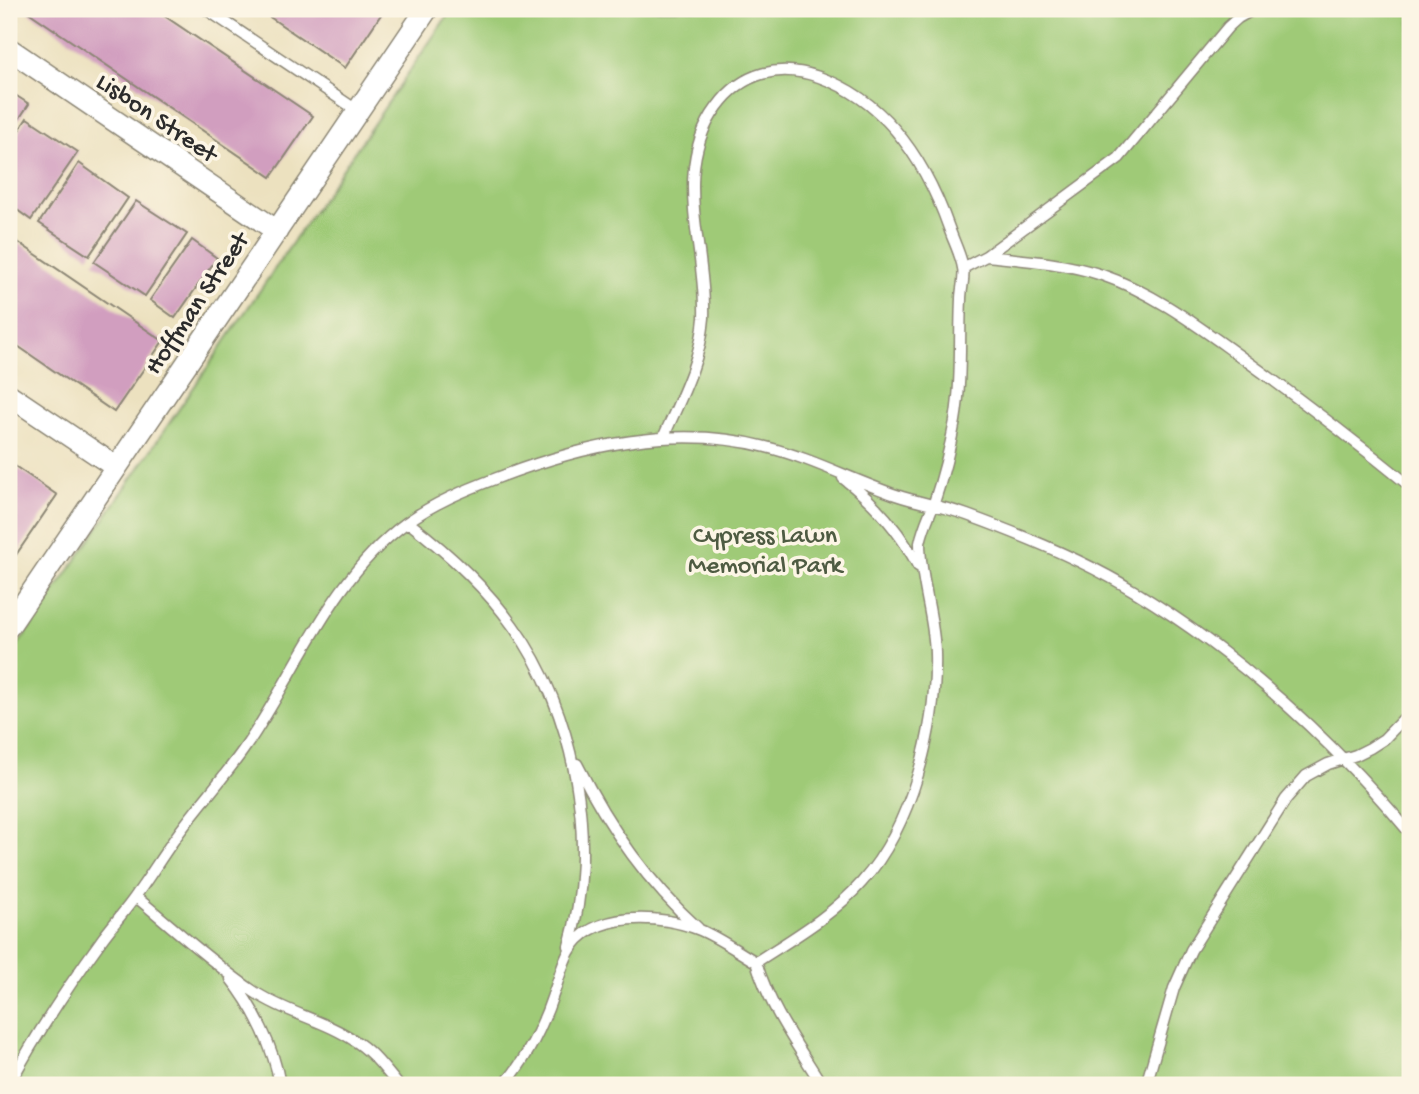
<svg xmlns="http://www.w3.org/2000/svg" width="1419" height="1094" viewBox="0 0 1419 1094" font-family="'Gochi Hand',sans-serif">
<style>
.green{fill:#9fca77;stroke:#657a51;stroke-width:2}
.building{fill:#d19ebf}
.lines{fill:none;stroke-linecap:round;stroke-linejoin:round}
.service-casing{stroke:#8c8675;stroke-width:13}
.minor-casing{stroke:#8c8675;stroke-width:24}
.service{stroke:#fff;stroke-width:10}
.minor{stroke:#fff;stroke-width:21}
.labels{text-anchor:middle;stroke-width:7;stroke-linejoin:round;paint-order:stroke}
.street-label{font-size:26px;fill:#2b2b2b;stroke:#fcf5e5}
.park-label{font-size:26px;fill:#4e5b42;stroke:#fcf5e5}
</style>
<rect width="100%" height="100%" fill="#fcf5e5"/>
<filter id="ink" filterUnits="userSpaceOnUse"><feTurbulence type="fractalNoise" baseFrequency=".0143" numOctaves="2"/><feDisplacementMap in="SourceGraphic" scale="14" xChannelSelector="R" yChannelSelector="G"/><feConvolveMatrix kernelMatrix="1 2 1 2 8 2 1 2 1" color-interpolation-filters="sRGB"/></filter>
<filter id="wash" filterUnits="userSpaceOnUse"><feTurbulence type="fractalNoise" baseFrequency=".00686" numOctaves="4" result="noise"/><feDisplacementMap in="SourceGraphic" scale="28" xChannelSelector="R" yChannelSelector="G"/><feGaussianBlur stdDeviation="1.57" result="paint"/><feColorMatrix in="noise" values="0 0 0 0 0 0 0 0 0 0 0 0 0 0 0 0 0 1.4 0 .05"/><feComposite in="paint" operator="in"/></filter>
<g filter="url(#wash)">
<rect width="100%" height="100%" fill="#ece1bf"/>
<path class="green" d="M452 9H1410V1085H9V658Z"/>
<g id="blocks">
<path class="building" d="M24 9H154L313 116 271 177Z
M258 9H376L382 13 345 68Z
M9 91 29 104 9 134Z
M27 118 78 152 31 220 9 204V146Z
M79 163 128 198 89 256 39 223Z
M136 201 187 234 145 296 94 262Z
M9 236 163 341 114 412 9 340Z
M192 240 217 258 175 318 150 300Z
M9 462 57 495 9 565Z"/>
</g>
</g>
<g filter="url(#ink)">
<use href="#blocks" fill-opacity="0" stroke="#8c8675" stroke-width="2"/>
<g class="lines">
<g class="service-casing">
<path id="service" d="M206 9 358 111
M986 256C1025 260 1065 263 1102 275 1155 293 1199 327 1244 359 1301 400 1356 442 1410 486
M963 268 986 256 1119 158 1228 27 1238 18 1254 9
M663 438C680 400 701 360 704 318 707 248 670 170 717 107 742 72 780 63 819 77 888 101 926 163 949 228 953 240 961 255 963 268 965 278 961 289 961 299 959 340 962 380 955 421 950 448 943 476 934 503 929 516 923 528 920 543 920 580 934 616 935 653 937 727 912 826 862 882 833 915 793 938 756 962
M843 478C874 502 900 531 918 566
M408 522C447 552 484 585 513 626 576 712 599 844 569 946
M577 764C607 824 648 883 698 928
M136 897C174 928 212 963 253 991 285 1013 326 1020 358 1043 374 1054 386 1070 398 1085
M231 979C254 1008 274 1048 280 1085
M9 1085C36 1034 69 985 103 938 114 923 127 909 137 894 153 872 167 848 184 826 204 799 227 774 246 746 297 672 331 578 406 523 434 503 465 490 497 478 583 445 675 424 766 447 811 458 852 480 896 495 919 503 943 506 967 515 1022 535 1084 560 1134 591 1238 654 1332 740 1410 833
M504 1085C527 1059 543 1025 554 992 559 979 562 964 569 952 591 910 662 914 700 930 719 938 737 951 756 962 771 1010 796 1043 822 1085
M1146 1085 1174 988 1191 950 1286 799 1306 776 1328 764 1356 755 1370 748 1384 739 1410 712"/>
</g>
<g class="minor-casing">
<path id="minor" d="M9 49 277 231
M9 395 116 467
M9 626 427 9"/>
</g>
<use href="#service" class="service"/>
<use href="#minor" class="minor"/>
</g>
</g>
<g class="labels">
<g class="street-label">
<text transform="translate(158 116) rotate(34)" y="9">Lisbon Street</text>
<text transform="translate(195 302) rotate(-56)" y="9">Hoffman Street</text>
</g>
<g class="park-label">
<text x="765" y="542">Cypress Lawn<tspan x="765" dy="30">Memorial Park</tspan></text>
</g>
</g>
<rect width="1419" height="1094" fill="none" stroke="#fcf5e5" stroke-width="35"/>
</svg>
